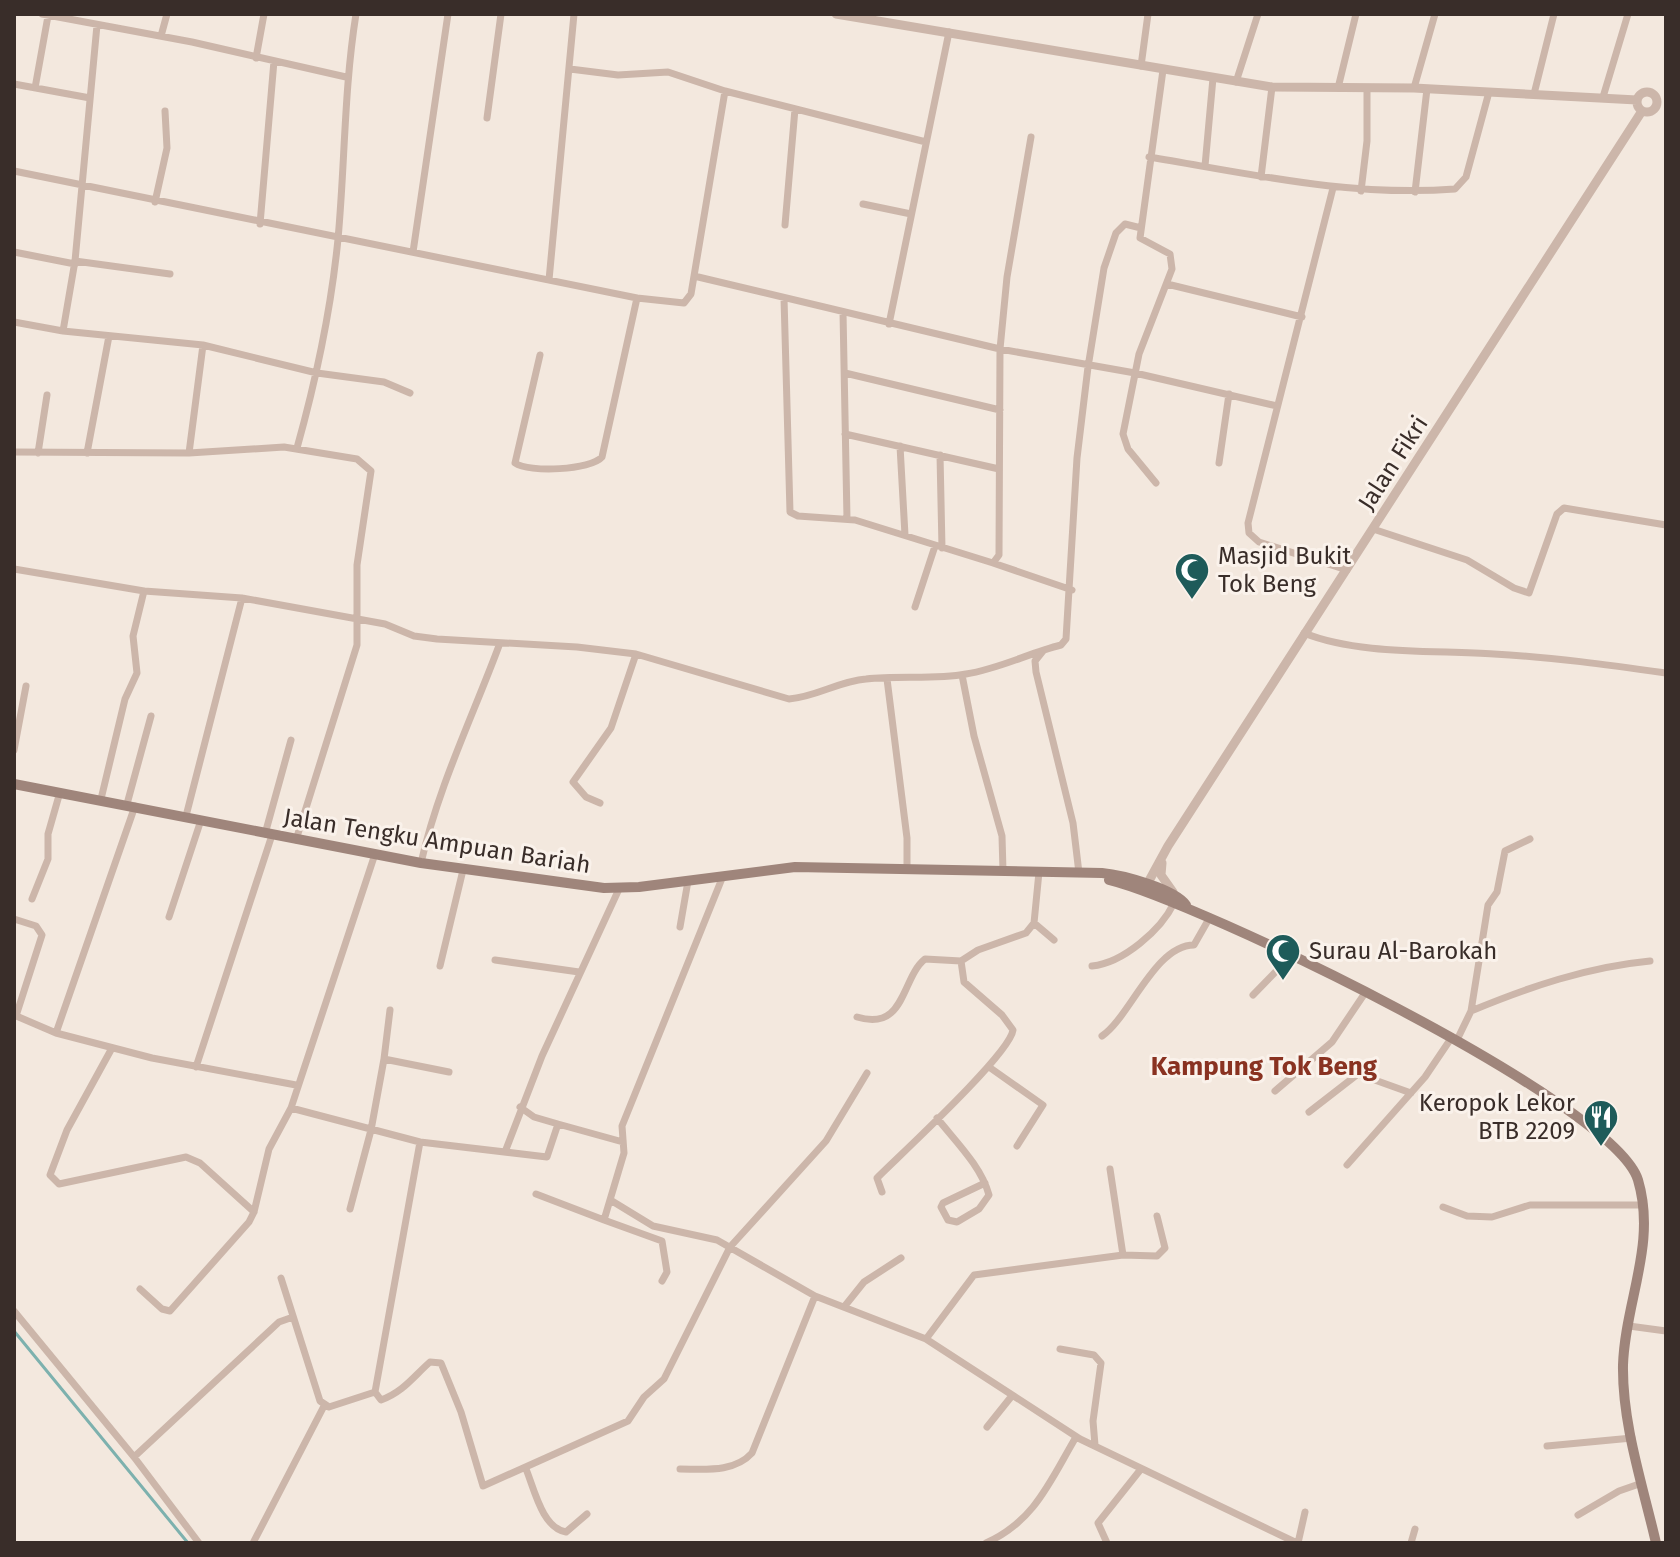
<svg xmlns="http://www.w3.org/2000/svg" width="1680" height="1557" viewBox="0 0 1680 1557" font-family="'Fira Sans',sans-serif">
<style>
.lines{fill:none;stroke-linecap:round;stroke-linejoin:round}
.stream{stroke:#7db1ae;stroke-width:3}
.minor{stroke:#ccb6aa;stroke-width:7}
.tertiary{stroke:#ccb6aa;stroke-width:9}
.secondary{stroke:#9f857b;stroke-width:10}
.labels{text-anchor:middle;stroke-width:6;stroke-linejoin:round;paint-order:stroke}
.street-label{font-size:24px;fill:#392d29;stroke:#faf2eb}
.poi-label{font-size:24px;fill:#392d29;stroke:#faf2eb;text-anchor:start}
.neighbourhood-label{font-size:26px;font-weight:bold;fill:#893221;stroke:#faf2eb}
</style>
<rect width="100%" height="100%" fill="#f3e8de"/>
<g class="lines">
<path class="stream" d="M14 1331 188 1543"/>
<path class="minor" d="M42 14 192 42 346 77
M161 36 167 14
M256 58 264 14
M1141 66 1148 14
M570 69 618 75 668 72 725 91 926 142
M1236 82 1258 14
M14 84 90 98
M35 88 48 16
M1338 88 1356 14
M1414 88 1435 14
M1534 94 1554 14
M1603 97 1628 14
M487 118 501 14
M1149 157C1252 174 1350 197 1455 189L1466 177 1489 92
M1205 166 1213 78
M14 171 637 298 684 303 691 294 725 91
M1261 177 1272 87
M1333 188 1248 523 1249 533 1259 542 1347 570
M1361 191 1367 141V89
M1415 192 1427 89
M155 202 167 148 165 111
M863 204 911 214
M260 224 274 61
M785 225 795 109
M14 252 75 264
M413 252 448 14
M75 261 170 274
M694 276 1000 349 1135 373 1277 406
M549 280 574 14
M1167 284 1302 317
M784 298 790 512 798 516 855 520 993 563 999 555 1000 349 1007 277 1031 137
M843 312 847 519
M14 322 63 331 203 345 317 373 384 382 410 393
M889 324 949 32
M63 331 75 261 97 25
M540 355 515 463C529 473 591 470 602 457L637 298
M845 373 1000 410
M845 434 999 469
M900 446 905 535
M297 448C316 380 331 310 338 239 345 163 344 89 356 14
M14 452 189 453 284 447 357 459 371 471 357 565V645L296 840
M38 453 47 395
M87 453 109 336
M189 453 203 345
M940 455 942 548
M1219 463 1229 394
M1156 483 1128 449 1123 434 1139 354 1172 269 1170 254 1140 238 1163 70
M1373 529 1467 560 1514 588 1529 593 1557 514 1564 508 1666 525
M993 563 1072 590
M14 569 144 591 242 598 385 624 414 636 437 639 577 647 636 654 789 699C816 697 839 681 866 679 899 675 934 680 966 674 999 669 1029 653 1061 645L1066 639 1077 458 1088 367 1104 268 1116 233 1125 224 1141 228
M915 607 935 546
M1304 633C1358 655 1436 650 1494 654 1552 657 1609 665 1666 673
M1043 651 1035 661 1036 672 1073 823 1079 873
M962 675 974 736 1002 836 1003 871
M887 679 907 838V868
M14 750 26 686
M101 799 125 699 137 673 133 636 144 591
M600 803 586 797 573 782 611 728 636 654
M127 804 151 716
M186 816 242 598
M265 834 291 740
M375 854 291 1108 420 1142 547 1157 558 1124 623 1142
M421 863C438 787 473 716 500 643
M32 899 48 859V834L60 792
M169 917 201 820
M14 919 36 926 42 935 16 1016
M1034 923 1054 940
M680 927 688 881
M495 960 579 972
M440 966 463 870
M1092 966C1123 963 1161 930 1174 903
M1253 995 1291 956
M1471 1011 1488 905 1497 892 1505 851 1530 839
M14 1015 56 1033 135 806
M857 1017C906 1032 901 978 925 959L961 961 978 950 1026 933 1034 923 1039 872
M56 1033 152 1058 296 1085
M1102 1036C1130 1017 1155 945 1194 945L1210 917
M1457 1040 1471 1011C1529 987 1587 967 1650 961
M112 1048 67 1130 50 1175 59 1184 186 1157 200 1163 254 1212
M384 1059 390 1010
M196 1067 272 835
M989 1067 1043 1105 1017 1146
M1275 1091 1332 1042 1365 993
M520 1107 534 1117 558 1124
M1309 1112 1358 1074 1411 1093
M937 1118C956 1142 981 1166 989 1195L979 1209 957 1222 948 1220 941 1207 943 1203 985 1183
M505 1152 542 1056 619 889
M1347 1165 1425 1077 1452 1037
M1110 1169 1123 1255
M882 1192 877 1178C900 1155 1010 1054 1013 1030L1002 1015 964 982 961 961
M536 1194 604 1220 624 1153 622 1126 723 876
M612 1201 653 1226 717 1240 815 1296 926 1339 1080 1439 1297 1543
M1443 1207 1467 1216 1492 1217 1530 1205H1644
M350 1209 371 1130 384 1059 449 1072
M604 1220 662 1241 667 1272 662 1281
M281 1278 320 1401 329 1407 375 1392 420 1142
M140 1289 162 1309 170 1311 249 1222 254 1212 269 1149 291 1108
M844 1307 864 1282 901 1258
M14 1311 134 1457 199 1543
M1629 1326 1666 1331
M926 1339 974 1275 1123 1255 1157 1256 1165 1248 1157 1216
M1060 1349 1094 1355 1101 1363 1093 1421 1095 1445
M375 1392 381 1400C403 1392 413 1377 430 1362L441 1363 461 1412 483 1486 628 1421 644 1397 664 1379 730 1247 826 1141 867 1073
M987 1427 1011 1397
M1547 1446 1632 1438
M134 1457 279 1322 293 1317
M526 1469C534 1488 542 1528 566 1532L587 1514
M680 1469C704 1469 734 1473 752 1453L815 1296
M1578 1515 1619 1491 1642 1483
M253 1543 324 1406
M986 1543C1035 1521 1050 1481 1076 1437
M1107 1543 1098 1523 1141 1469
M1298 1543 1305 1512
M1411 1543 1415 1529"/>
<path class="tertiary" d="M836 14 1272 87 1414 88 1637 100
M1637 102a10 10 0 1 1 20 0a10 10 0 1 1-20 0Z
M1162 863 1161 875 1173 892
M1144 890 1168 846 1642 111"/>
<path class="secondary" d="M14 784 421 863 604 888 639 887 795 867 1102 873C1123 875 1175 889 1186 905
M1109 880C1198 902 1614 1101 1638 1180 1657 1244 1625 1302 1623 1365 1622 1424 1643 1486 1656 1543"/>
</g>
<defs>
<g id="mosque-pin" transform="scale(1.8)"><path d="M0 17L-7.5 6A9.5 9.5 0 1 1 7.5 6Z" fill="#1e5b5a" stroke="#faf2eb"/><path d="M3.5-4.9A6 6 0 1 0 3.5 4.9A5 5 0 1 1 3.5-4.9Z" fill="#fff"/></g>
<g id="restaurant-pin" transform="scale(1.8)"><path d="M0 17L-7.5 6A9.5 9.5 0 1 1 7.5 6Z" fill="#1e5b5a" stroke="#faf2eb"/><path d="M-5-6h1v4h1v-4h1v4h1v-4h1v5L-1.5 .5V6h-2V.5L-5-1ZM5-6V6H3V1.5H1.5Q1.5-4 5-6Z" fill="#fff"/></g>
</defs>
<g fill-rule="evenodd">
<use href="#mosque-pin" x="1192" y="570"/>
<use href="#mosque-pin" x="1283" y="951"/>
<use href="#restaurant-pin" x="1601" y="1117"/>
</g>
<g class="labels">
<g class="street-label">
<text transform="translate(1393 463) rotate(-57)" y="8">Jalan Fikri</text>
<text transform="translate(437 841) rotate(9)" y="8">Jalan Tengku Ampuan Bariah</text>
</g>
<g class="poi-label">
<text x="1218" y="564">Masjid Bukit<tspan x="1218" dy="28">Tok Beng</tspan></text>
<text x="1309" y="959">Surau Al-Barokah</text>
<text x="1575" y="1111" text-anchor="end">Keropok Lekor<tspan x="1575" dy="28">BTB 2209</tspan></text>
</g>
<g class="neighbourhood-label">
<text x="1264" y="1075">Kampung Tok Beng</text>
</g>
</g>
<rect width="1680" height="1557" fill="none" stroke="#392d29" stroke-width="32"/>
</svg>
